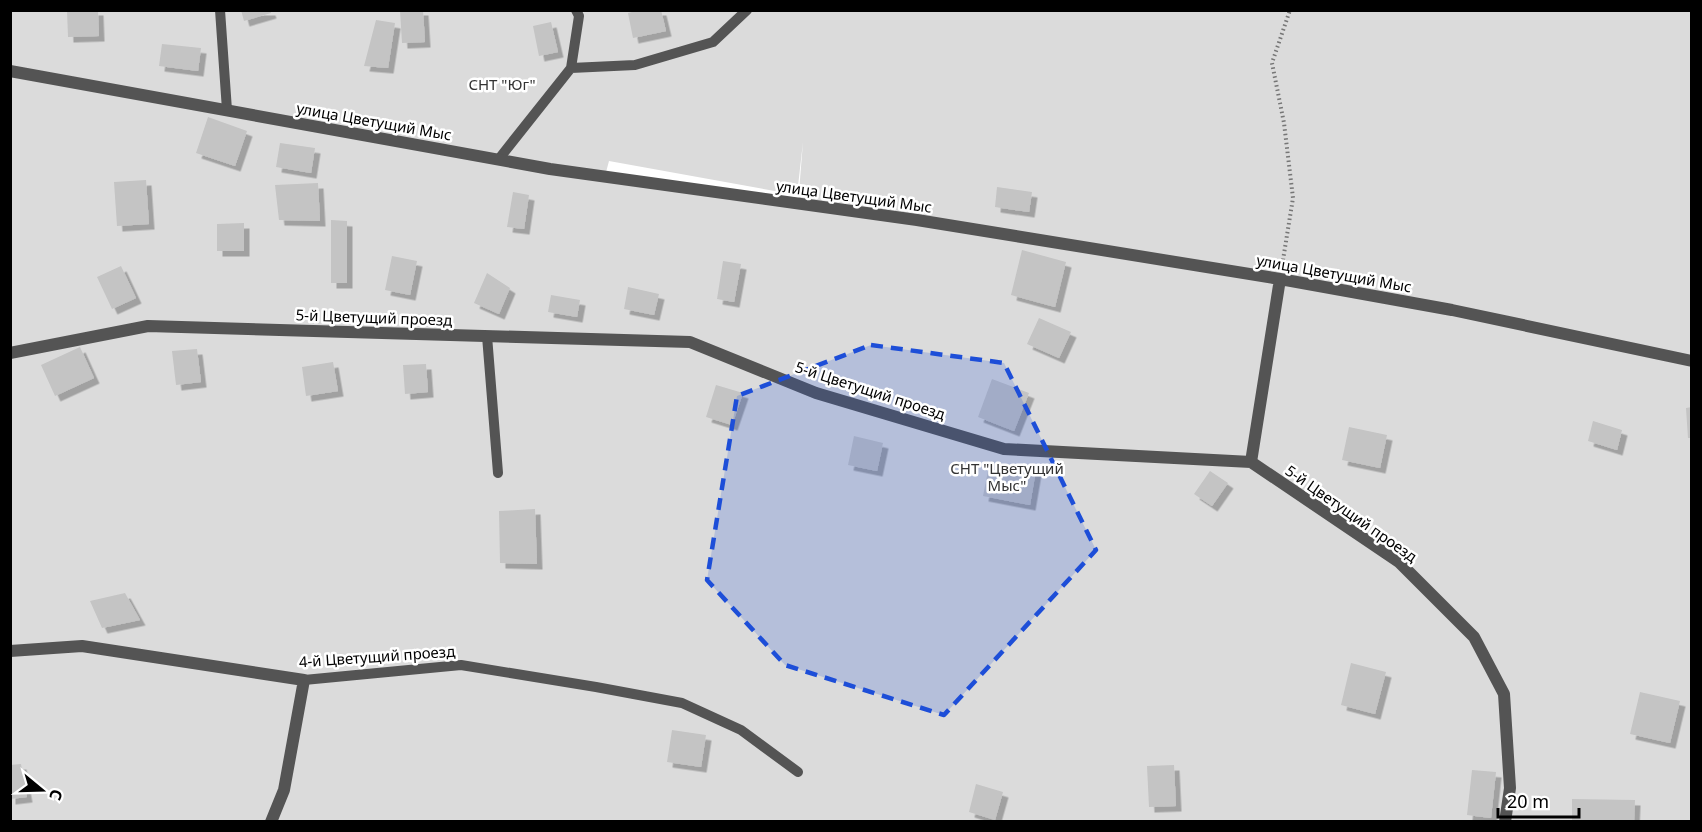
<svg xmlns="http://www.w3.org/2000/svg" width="1702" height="832" viewBox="0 0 1702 832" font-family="'Noto Sans',sans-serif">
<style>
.green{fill:#dbdbdb;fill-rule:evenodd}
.building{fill:#c4c4c4;filter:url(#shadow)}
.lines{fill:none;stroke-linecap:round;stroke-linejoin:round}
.path{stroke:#767676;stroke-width:4;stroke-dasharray:1.5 3;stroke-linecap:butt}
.lane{stroke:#545454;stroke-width:10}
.street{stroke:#545454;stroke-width:12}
.marked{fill:#1d4ed8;fill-opacity:0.2;stroke:#1d4ed8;stroke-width:4.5;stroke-dasharray:12 8;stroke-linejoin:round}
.labels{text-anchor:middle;stroke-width:5;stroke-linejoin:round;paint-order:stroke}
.park-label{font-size:15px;fill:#323232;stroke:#fff}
.street-label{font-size:15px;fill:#000;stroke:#fff}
</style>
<defs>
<filter id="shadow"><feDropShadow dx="5.5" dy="5.5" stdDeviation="0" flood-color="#0004"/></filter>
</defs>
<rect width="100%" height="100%" fill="#fff"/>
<path class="green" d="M10 11H1691V821H11ZM803 142 798 204 605 176 609 161 797 195Z"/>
<path class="building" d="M67 10H98L99 36 68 37Z
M241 10H270L271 13 244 21Z
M400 10H423L425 42 402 43Z
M640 10H661L666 31 633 38 628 13Z
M376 20 395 23 388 68 364 66Z
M551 22 558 52 539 56 533 26Z
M162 44 201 48 198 71 159 66Z
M208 117 247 131 235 166 196 153Z
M280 143 315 148 311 173 276 167Z
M146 180 149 224 117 226 114 182Z
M318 183 320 221 279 220 275 185Z
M997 187 1032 192 1029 212 995 207Z
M513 192 529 195 524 229 507 227Z
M331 220 347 221V283H331Z
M244 223V251H217V224Z
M1022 250 1066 262 1055 307 1011 295Z
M392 256 417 261 410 295 385 290Z
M723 261 741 264 734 302 717 299Z
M121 266 136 298 112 309 97 277Z
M487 273 510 288 499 314 474 303Z
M628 287 659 294 654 315 624 309Z
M551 295 580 300 577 317 548 312Z
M1039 318 1071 332 1059 358 1027 344Z
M80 347 94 378 55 396 41 365Z
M197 349 201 382 176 385 172 351Z
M333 362 338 391 306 396 302 367Z
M426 364 428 392 405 394 403 365Z
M992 379 1029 393 1014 431 978 417Z
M716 385 743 393 732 425 706 417Z
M1692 407V438H1688L1686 408Z
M1593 421 1622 430 1617 450 1588 441Z
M1349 427 1387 435 1380 468 1342 460Z
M854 436 883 443 877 471 848 465Z
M990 461 1036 470 1030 505 983 496Z
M1210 471 1228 483 1212 506 1194 494Z
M535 509 537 564 500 563 499 511Z
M125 593 140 620 102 628 90 601Z
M1351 663 1386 672 1375 714 1341 705Z
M1640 692 1680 701 1670 743 1630 734Z
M672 730 706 735 701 767 667 762Z
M21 764 27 797 10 799V765Z
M1174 765 1176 806 1149 807 1147 766Z
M1472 770 1496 772 1491 818 1467 815Z
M976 784 1003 792 995 820 969 812Z
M1572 799 1635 800 1634 822H1572Z"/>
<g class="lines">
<path class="path" d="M1283 260 1293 198 1284 123 1272 63 1290 10"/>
<path class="lane" d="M220 10 227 110
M571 68 635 65 713 42 747 10
M498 160 571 68 579 16 576 10
M487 336 498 473
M304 680 461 665 596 687 682 703 741 730 798 772"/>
<path class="street" d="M10 71 550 169 917 220 1280 279 1452 310 1692 361
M10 353 148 326 690 342 816 393 1004 449 1251 462 1399 562 1474 637 1504 694 1510 788 1505 822
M1251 462 1280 279
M10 651 82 646 304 680 284 790 271 822"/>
</g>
<path class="marked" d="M871 345 1004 363 1096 550 944 715 785 665 707 580 737 396Z"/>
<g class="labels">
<g class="park-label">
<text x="502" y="90">СНТ "Юг"</text>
<text x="1007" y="474">СНТ "Цветущий<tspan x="1007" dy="17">Мыс"</tspan></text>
</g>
<g class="street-label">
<text transform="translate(374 122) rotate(10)" y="5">улица Цветущий Мыс</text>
<text transform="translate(854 197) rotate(8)" y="5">улица Цветущий Мыс</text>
<text transform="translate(1334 274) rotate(10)" y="5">улица Цветущий Мыс</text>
<text transform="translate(374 318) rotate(2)" y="5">5-й Цветущий проезд</text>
<text transform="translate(870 391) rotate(18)" y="5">5-й Цветущий проезд</text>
<text transform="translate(1351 514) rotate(35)" y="5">5-й Цветущий проезд</text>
<text transform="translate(377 657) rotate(-4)" y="5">4-й Цветущий проезд</text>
</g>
</g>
<rect width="1702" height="832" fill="none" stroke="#000000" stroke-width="24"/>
<g transform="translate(42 790) rotate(109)" stroke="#ffffff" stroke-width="4.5" paint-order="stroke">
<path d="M0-4.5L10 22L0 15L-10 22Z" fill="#000000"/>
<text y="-9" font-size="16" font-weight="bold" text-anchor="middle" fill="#000000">С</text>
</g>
<path d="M1498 808v9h81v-9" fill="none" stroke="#000000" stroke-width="3"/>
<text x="1507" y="808" font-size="18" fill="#000000" stroke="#ffffff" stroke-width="4.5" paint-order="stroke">20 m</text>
</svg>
